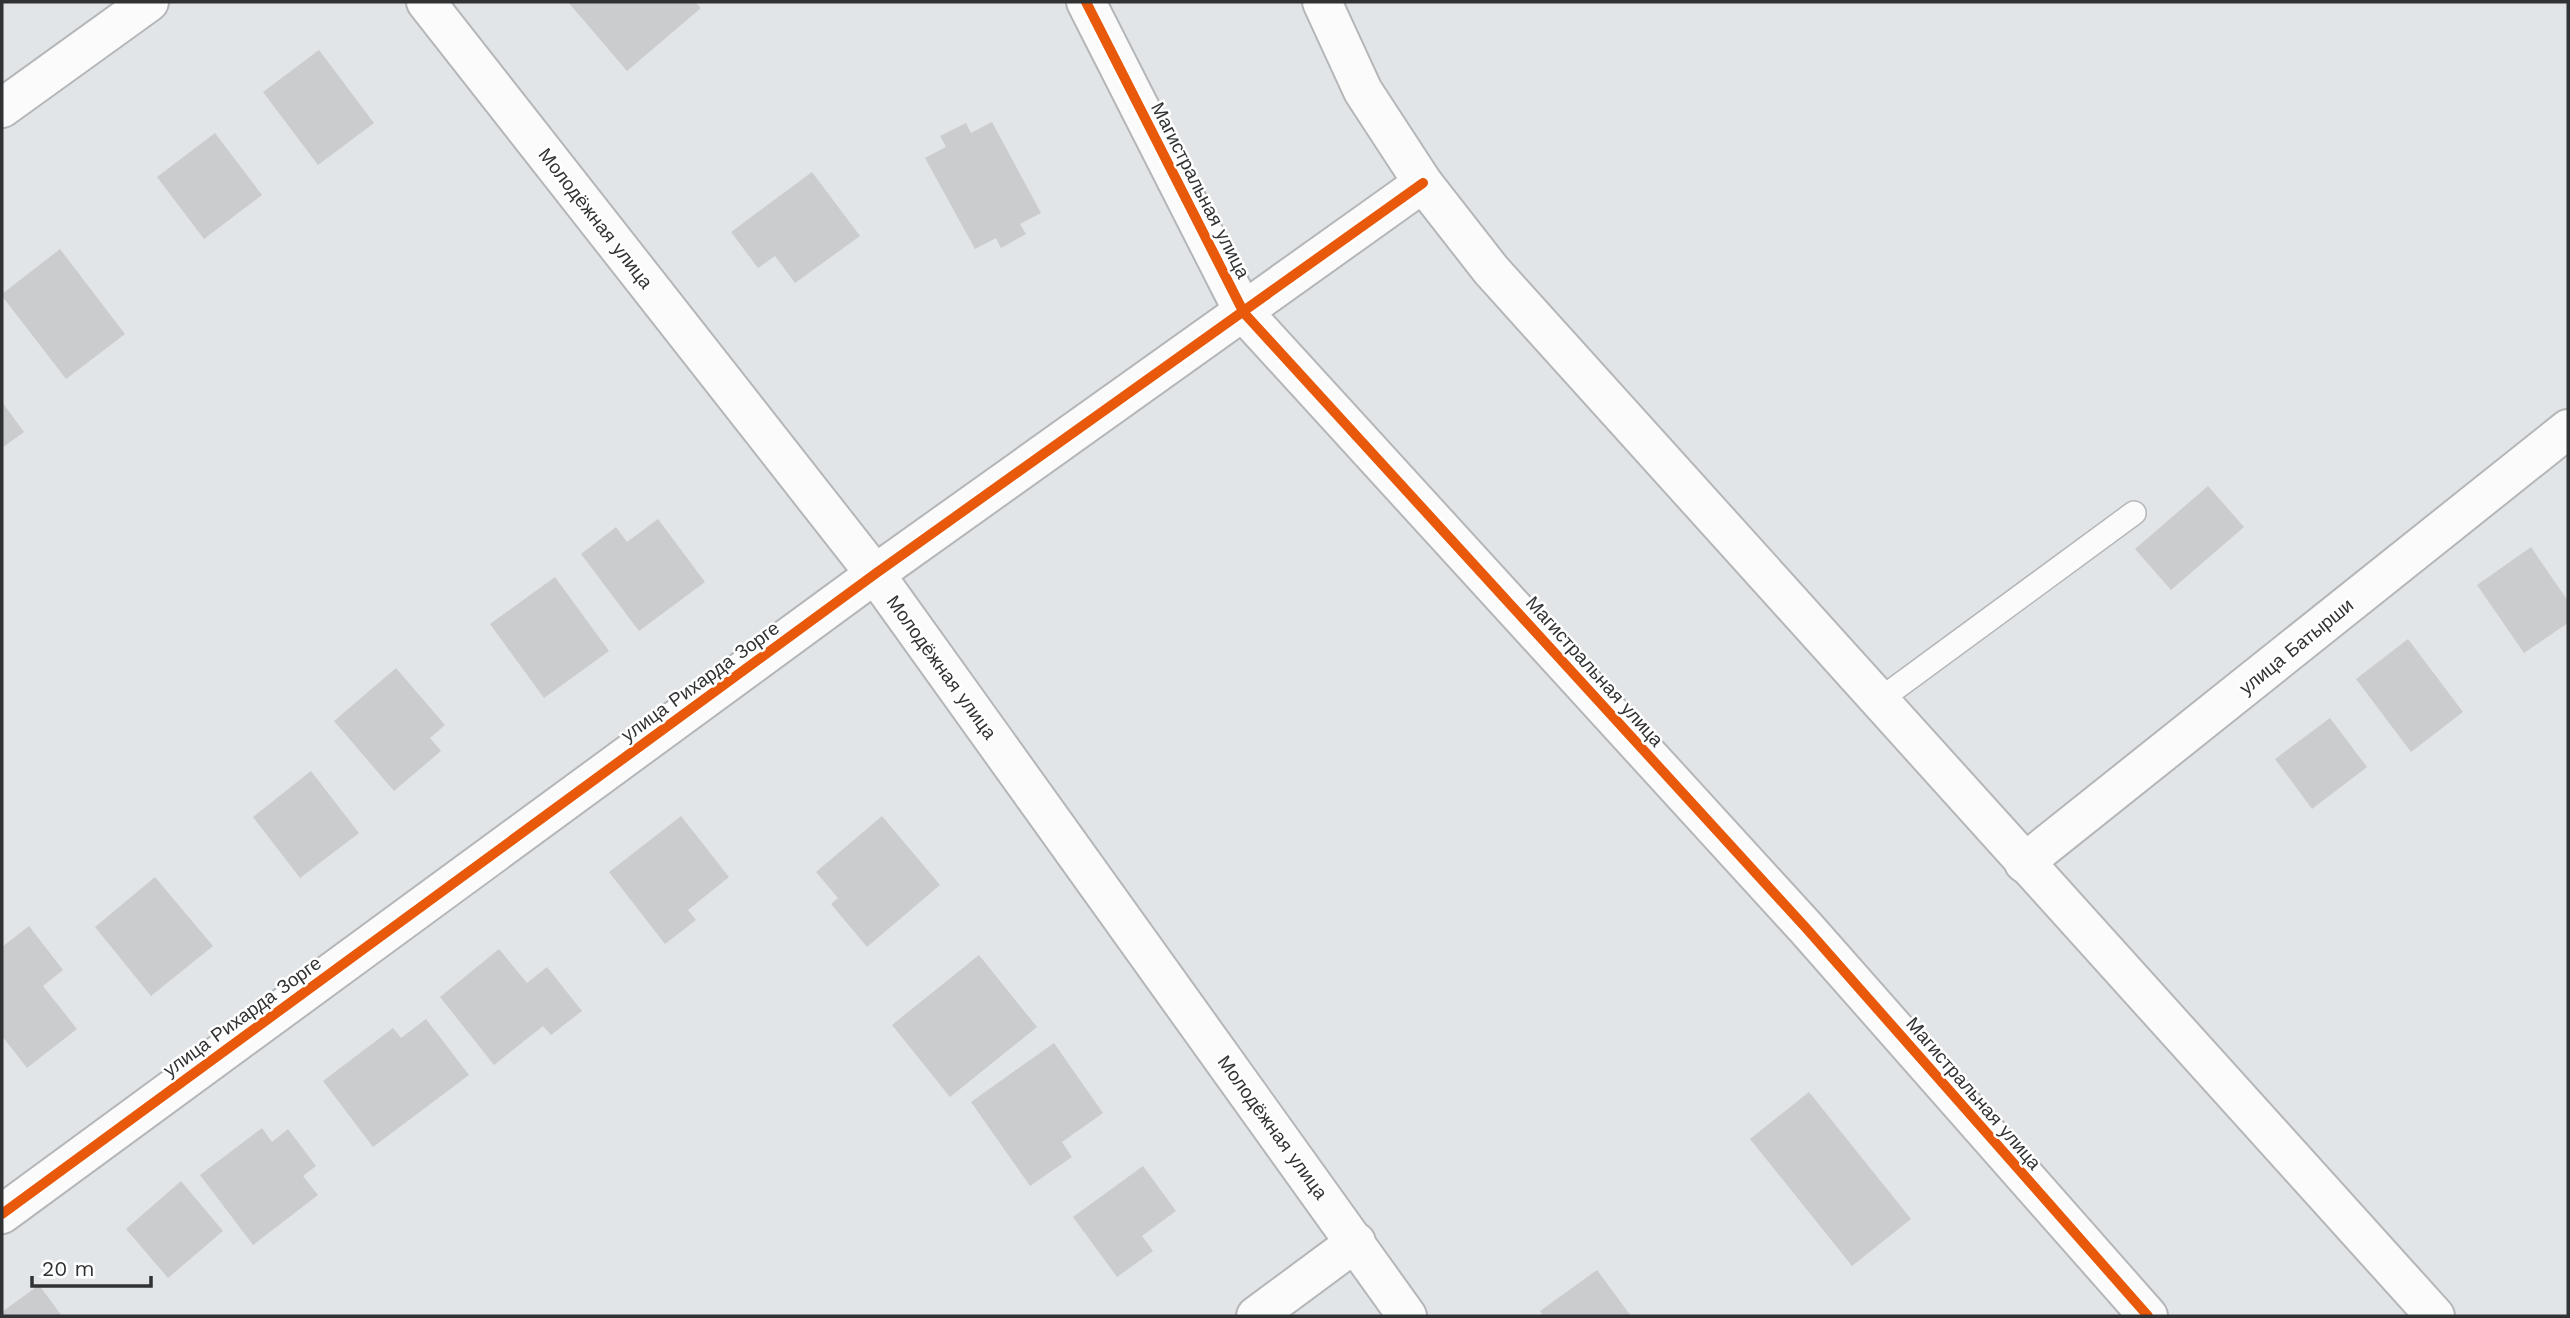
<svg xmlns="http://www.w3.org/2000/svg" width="2570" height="1318" viewBox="0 0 2570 1318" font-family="'Work Sans',sans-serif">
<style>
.building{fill:#caccce}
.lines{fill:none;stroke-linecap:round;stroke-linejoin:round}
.service-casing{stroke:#b4b6b8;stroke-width:26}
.minor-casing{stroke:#b4b6b8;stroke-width:42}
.secondary-casing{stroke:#b4b6b8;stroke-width:42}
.service{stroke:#fbfbfc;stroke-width:23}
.minor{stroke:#fbfbfc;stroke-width:38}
.secondary{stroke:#fbfbfc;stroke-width:38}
.cycleway-casing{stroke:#fff;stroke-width:15}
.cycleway{stroke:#e8590c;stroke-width:10}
.labels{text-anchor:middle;stroke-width:5;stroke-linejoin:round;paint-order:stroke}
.street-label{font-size:19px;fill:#303233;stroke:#fff}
</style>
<rect width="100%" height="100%" fill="#e2e5e8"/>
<path class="building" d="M568 2H695L701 8 627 71Z
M319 50 374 123 318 165 263 92Z
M992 122 1041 213 1020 224 1026 234 1001 248 996 238 975 249 925 158 946 147 940 136 966 123 971 133Z
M215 133 262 195 204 239 157 177Z
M812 172 860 236 795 283 775 256 758 268 731 232Z
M60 249 125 334 66 379 2 296V294Z
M2 402 24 432 2 448Z
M2208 486 2244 527 2171 590 2135 549Z
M658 519 705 582 639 631 581 554 616 527 627 542Z
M2531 547 2568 601V623L2524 653 2477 585Z
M555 577 609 651 544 698 490 624Z
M2408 639 2463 712 2411 752 2356 679Z
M396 668 445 725 430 738 441 751 394 791 334 721Z
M2330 718 2367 767 2312 809 2275 759Z
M311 771 359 833 300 878 253 817Z
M681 816 729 877 688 910 696 920 665 944 609 872Z
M882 816 940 885 867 947 831 904 838 898 816 872Z
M155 877 213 946 151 996 95 927Z
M29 926 63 970 43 986 77 1029 27 1068 2 1036V947Z
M499 949 527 983 547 967 582 1011 551 1035 543 1026 494 1065 440 997Z
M979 955 1037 1027 950 1097 892 1025Z
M426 1019 469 1075 373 1147 323 1081 393 1028 401 1038Z
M1054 1043 1103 1113 1062 1142 1072 1157 1030 1186 971 1102Z
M1809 1092 1911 1219 1852 1266 1750 1139Z
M262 1128 272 1142 288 1129 316 1166 303 1176 318 1195 253 1245 200 1175Z
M1143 1166 1176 1211 1142 1236 1153 1251 1117 1277 1073 1217Z
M181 1181 223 1231 168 1278 126 1229Z
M1597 1270 1631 1316H1543L1540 1311Z
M39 1285 62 1316H2V1312Z"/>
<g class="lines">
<g class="service-casing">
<path id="service" d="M1878 701 2134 513"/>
</g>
<g class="minor-casing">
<path id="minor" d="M426 2 875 574 1407 1316
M1086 2 1244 313 1806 928 2148 1316
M2 108 149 2
M2024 863 2568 429
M2 1214 875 574 1423 183
M1256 1316 1356 1242"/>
</g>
<g class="secondary-casing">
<path id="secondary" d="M1322 2 1363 91 1423 183 1491 270 2435 1316"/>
</g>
<use href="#service" class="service"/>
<use href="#minor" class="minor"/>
<use href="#secondary" class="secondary"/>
<g class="cycleway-casing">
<path id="cycleway" d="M1086 2 1244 313 1806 928 2148 1316
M2 1214 875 574 1423 183"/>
</g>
<use href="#cycleway" class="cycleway"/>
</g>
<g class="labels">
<g class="street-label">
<text transform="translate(1201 190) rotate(63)" y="7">Магистральная улица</text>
<text transform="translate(596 218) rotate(52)" y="7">Молодёжная улица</text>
<text transform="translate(2296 646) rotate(-39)" y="7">улица Батырши</text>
<text transform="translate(942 667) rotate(54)" y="7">Молодёжная улица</text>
<text transform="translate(1595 671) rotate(48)" y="7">Магистральная улица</text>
<text transform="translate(700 681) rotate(-36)" y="7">улица Рихарда Зорге</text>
<text transform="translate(242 1016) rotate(-36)" y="7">улица Рихарда Зорге</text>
<text transform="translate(1974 1093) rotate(49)" y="7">Магистральная улица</text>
<text transform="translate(1273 1127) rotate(54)" y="7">Молодёжная улица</text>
</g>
</g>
<rect width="2570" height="1318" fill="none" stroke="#303233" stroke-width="7"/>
<path d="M32 1276v10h119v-10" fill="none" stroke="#303233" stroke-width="3.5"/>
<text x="42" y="1276" font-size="21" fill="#303233" stroke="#ffffff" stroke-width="5" paint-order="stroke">20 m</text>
</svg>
